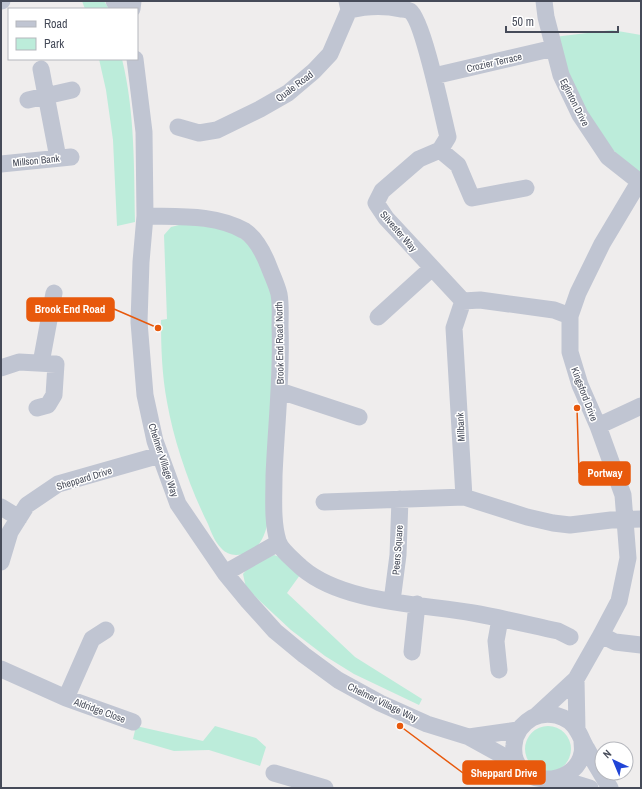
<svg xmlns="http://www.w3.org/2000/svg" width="642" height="789" viewBox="0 0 642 789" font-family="'Archivo Narrow',sans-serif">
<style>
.green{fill:#bcecda}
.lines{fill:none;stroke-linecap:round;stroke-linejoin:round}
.minor{stroke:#c0c5d2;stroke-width:17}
.labels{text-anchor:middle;stroke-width:3;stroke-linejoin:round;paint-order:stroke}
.street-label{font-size:10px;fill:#464b59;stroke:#fff}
.leader{fill:none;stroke:#e8590c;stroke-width:1.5}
.callout-dot{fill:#e8590c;stroke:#fff;stroke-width:1.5}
.callout{fill:#e8590c;stroke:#e8590c;stroke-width:1.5}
.callout-label{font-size:11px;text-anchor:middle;font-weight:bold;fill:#fff}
</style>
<rect width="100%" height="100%" fill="#efeded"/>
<path class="green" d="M82 1H104L109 9H85Z
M612 30 641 35V174L595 135 554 37Z
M99 59H122C135 112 134 168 135 222L117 226 113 140 106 90Z
M183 224 228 229 254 248 274 296 267 526C263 540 258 550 243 554 235 556 227 555 221 548 215 542 211 532 208 524 190 488 174 442 167 402 162 375 161 348 161 320L167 319 164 235 171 227Z
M274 555 283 558 300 575 287 593 355 657 422 699 419 705 354 674 325 656 291 630 246 588 243 574 249 567Z
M525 749a23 23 0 1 1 46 0a23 23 0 1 1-46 0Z
M136 726 203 741 215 726 256 738 266 747 260 766 209 750 174 751 133 739Z"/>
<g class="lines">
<path class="minor" d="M1 1H2
M114 1 119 9
M544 1 546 17 561 75 580 115 608 157 641 183
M132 9 133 1
M349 10C366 6 384 5 401 9 403 9 408 10 410 11 423 20 443 117 448 137L440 150 419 159 382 191 376 203 386 218 463 301
M135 59 144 132 145 216 141 262 139 322 145 395 155 441 178 504 225 573 248 601 275 631 304 655 338 680 380 703 427 724 469 737 516 763
M41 69 58 158
M434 76 554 48
M28 100 72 90
M178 127 199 133 217 130 260 109 288 93 314 71 330 54 349 10 347 1
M440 150 458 165 472 198 526 188
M1 164 71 157
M145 216C178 217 215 214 245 231 257 239 264 254 269 267 272 275 277 285 279 294 281 305 280 316 280 327 282 377 276 426 274 476 274 497 272 521 278 541 281 551 295 561 302 568 343 603 421 604 473 613 502 618 530 625 558 631L570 637
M570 316 554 310 480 300 463 301 454 328 464 497 527 517 553 523 570 525 611 520 641 519
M378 317 432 268
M41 363 54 293
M1 368 19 362 56 364 54 395 48 405 37 408
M280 391 359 417
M598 426 641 406
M324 502 464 497
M1 507 19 518
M1 562 10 532 27 505 58 484 160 455
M225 573 278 543
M392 601 398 555 400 499
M601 635 615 642 641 645
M412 652 417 604
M1 669 66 698 133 722
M499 670 496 641 500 619
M576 679 577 730
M66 698 92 639 106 630
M536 716 576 679 601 635 619 601 628 558 623 495 598 426 580 385 570 352V316L578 293 602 244 639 182
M469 737 518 730
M582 741C582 745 583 749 582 753 576 789 509 789 514 745 515 733 522 724 532 718 547 710 568 715 577 730 581 736 583 743 587 749 594 762 602 775 610 788
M274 773 325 788
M564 780 590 788"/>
</g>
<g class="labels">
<g class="street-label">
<text transform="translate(494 62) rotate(-13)" y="4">Crozier Terrace</text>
<text transform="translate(294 86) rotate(-37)" y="4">Quale Road</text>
<text transform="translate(575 102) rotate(63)" y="4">Eglinton Drive</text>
<text transform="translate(36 160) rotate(-6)" y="4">Millson Bank</text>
<text transform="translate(399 231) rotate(49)" y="4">Silvester Way</text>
<text transform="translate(279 343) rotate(-91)" y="4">Brook End Road North</text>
<text transform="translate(585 394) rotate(69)" y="4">Kingsford Drive</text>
<text transform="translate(460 427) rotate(-93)" y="4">Milbank</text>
<text transform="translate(164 460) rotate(72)" y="4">Chelmer Village Way</text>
<text transform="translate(84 478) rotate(-17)" y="4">Sheppard Drive</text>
<text transform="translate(397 550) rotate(-86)" y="4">Peers Square</text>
<text transform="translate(383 702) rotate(26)" y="4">Chelmer Village Way</text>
<text transform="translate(100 710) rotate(20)" y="4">Aldridge Close</text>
</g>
</g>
<path class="leader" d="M158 328L114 309M577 408L579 473M400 726L463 773"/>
<g class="callout-dot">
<circle cx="158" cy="328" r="4"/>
<circle cx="577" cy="408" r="4"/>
<circle cx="400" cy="726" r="4"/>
</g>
<g class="callout">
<rect x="27" y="298" width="87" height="23" rx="4"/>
<rect x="579" y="462" width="51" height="23" rx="4"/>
<rect x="463" y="761" width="82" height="23" rx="4"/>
</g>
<g class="callout-label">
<text x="70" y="313">Brook End Road</text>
<text x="605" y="477">Portway</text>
<text x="504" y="777">Sheppard Drive</text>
</g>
<rect width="642" height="789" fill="none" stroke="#464b59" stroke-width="4"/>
<rect x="8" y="8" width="130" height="52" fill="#ffffff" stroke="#b5b7bd"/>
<rect x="16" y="21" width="20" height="6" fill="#c0c5d2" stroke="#b5b7bd"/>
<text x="44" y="28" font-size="12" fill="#464b59">Road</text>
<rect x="16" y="38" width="20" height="12" fill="#bcecda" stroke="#b5b7bd"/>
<text x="44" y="48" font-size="12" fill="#464b59">Park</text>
<g transform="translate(614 761) rotate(316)"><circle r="19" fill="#ffffff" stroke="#b5b7bd"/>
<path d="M0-3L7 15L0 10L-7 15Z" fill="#2044d6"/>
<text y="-6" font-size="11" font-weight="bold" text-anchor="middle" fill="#464b59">N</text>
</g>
<path d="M506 26v6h112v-6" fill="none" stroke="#464b59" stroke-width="2"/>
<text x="512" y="26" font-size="12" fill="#464b59" stroke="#ffffff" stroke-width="3" paint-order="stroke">50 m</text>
</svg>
